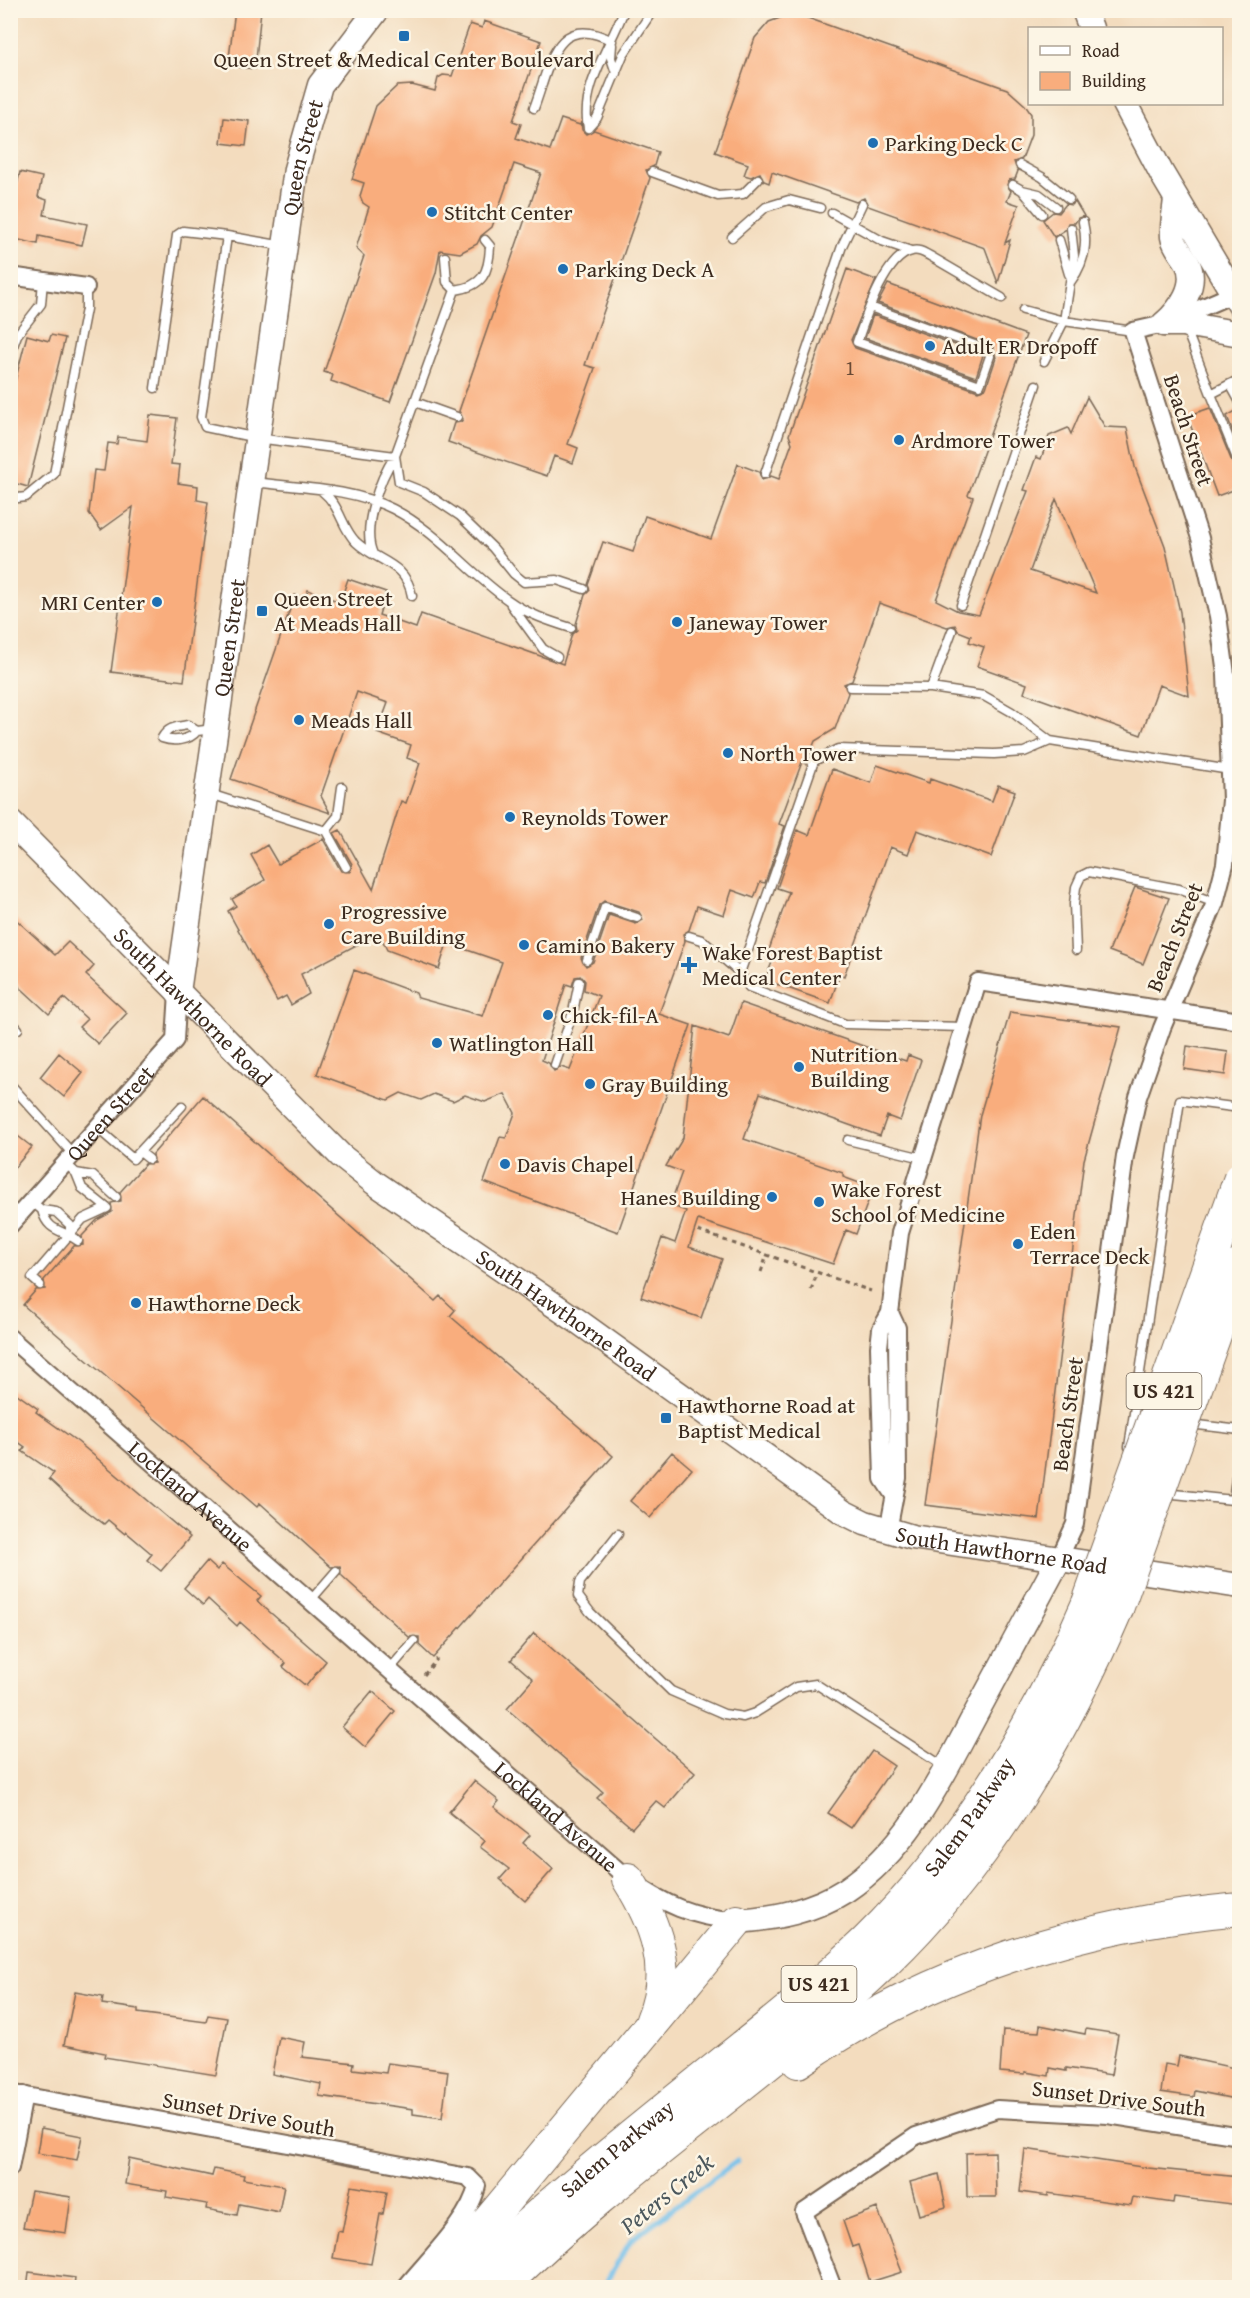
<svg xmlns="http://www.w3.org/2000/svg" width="1250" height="2298" viewBox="0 0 1250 2298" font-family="'Gentium Book Plus',serif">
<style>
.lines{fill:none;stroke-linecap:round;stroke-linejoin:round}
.stream{stroke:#71bfeb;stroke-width:5}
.building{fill:#f9ad7d;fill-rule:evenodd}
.lane-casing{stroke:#7b6856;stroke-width:11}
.street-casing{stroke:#7b6856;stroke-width:20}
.secondary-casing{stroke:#7b6856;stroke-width:27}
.highway-casing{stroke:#7b6856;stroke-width:34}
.path{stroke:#7b6856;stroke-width:3;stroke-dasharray:4.5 4.5;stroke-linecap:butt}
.lane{stroke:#fff;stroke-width:8}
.street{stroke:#fff;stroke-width:16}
.secondary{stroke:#fff;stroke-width:24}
.highway{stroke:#fff;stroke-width:32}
.highway-bridge-casing{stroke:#7b6856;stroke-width:34;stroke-linecap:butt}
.highway-bridge{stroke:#fff;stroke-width:32}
.poi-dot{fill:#1f6fb2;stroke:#fcf5e5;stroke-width:2}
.labels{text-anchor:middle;stroke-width:5;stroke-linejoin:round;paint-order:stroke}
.number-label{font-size:20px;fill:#6a4b36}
.shield{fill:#fcf5e5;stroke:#75675a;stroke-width:1.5}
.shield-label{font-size:21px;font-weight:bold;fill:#3b2a1e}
.poi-label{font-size:22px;fill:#3b2a1e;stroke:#fcf5e5;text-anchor:start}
.street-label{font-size:22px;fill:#3b2a1e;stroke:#fcf5e5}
.water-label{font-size:24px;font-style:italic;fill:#4b575c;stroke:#fcf5e5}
</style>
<rect width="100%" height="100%" fill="#fcf5e5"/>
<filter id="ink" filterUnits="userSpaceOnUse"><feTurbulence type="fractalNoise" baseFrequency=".0167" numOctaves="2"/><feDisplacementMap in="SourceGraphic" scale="12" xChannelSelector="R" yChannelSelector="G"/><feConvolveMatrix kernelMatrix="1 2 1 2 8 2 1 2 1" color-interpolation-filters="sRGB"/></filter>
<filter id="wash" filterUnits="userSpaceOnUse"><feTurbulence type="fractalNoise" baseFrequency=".008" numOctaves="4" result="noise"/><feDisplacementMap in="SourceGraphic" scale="24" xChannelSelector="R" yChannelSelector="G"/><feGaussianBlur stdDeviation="1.35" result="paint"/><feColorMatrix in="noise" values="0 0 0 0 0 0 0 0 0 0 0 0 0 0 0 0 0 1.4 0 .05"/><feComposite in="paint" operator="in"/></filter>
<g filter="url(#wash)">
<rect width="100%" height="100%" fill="#f3dcbe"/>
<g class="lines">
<path class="stream" d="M603 2288 631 2240 737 2161"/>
</g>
<g id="blocks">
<path class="building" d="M235 10H261L255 69 228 66Z
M788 15 805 17 1007 89 1025 105 1031 114V135L1022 159 1014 162 1018 171 1015 179 1009 180 1007 185 1011 191 1007 201 1019 205 1005 243 1010 240 998 283 985 248 868 206 864 198 856 202 772 172 769 183 764 181 760 173 751 177 744 175 748 164 715 152 755 38 769 22Z
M484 21 541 41 513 121 521 124 516 138 550 150 561 119 580 125 581 122 582 130 586 134 594 130 658 152 654 166 646 170 650 178 585 365 595 368 568 444 578 448 573 463 554 456 547 476 448 442 454 423 461 422 463 419 459 411 541 173 514 164 492 227 481 236 477 244 460 253 440 250 436 273 390 402 331 381 333 375 324 372 364 256 356 248 369 207 363 203 360 196 364 183 352 179 376 106 397 86 412 85 435 91 438 78 443 75 452 76 470 24 482 28Z
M224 118 249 121 246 146 221 143Z
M20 172 42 177 38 197 47 200 44 215 87 224 82 245 39 236 38 244 10 238V215Z
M1075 201 1084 216 1078 218 1075 223H1068L1065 230 1054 237 1043 220 1053 212 1059 213 1066 204 1071 205Z
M847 269 876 280 851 340 855 348 978 391 986 388 996 358 993 346 878 303 888 284 1026 335 968 495 973 497 936 600 958 611 979 615 1028 491 1024 490 1036 457 1041 459 1049 436 1068 428 1071 434 1087 397 1105 427 1127 428 1135 467 1165 546 1180 612 1189 696 1159 685 1141 735 1024 693 1027 684 977 666 984 647 969 642 971 636 958 631 955 625 947 627 879 603 852 681 844 684 848 693 835 729 815 741 806 764 802 762 779 824 785 826 765 883 760 882 754 898 732 890 724 915 697 906 689 930 683 934 685 941 659 1014 691 1025 618 1232 484 1182 500 1137 506 1138 515 1113 505 1094 485 1102 465 1095 453 1101 434 1094 421 1100 401 1093 388 1100 317 1074 354 970 416 993 418 998 483 1016 502 962 447 943 439 969 387 950 379 933 301 974 309 994 291 1005 286 996 277 1001 228 911 236 906 232 899 265 880 251 855 267 845 278 864 323 839 341 871 350 872 352 864 334 833 340 830 373 889 401 801 406 803 420 763 407 758 411 745 377 733 388 703 357 692 321 796 330 813 231 779 295 595 304 598 308 590 340 602 348 579 386 592 379 615 416 628 421 614 563 664 572 634 577 630 576 624 585 595 590 590 588 585 603 542 633 552 645 516 711 539 738 464 759 472 762 480 771 476 779 479 792 443 789 435ZM1056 499 1096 593 1030 571ZM604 901 639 912 643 920 636 924 609 915 593 962 586 966 581 958 599 905ZM581 976 585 981 584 990 599 996 570 1070 561 1067 554 1071 549 1063 542 1060 566 984 572 986 575 977Z
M873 315 983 355 976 377 865 338Z
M27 335 49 341 51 335 65 338 28 487 10 482V401Z
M1210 408 1239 479V488L1217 496 1187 416Z
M1239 409V444L1238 445 1227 416Z
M150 415 177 418 171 464 180 465 178 483 198 486 197 500 208 502 184 681 111 672 133 507 101 530 89 513 94 470 104 471 108 443 117 444 118 437 147 441Z
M877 765 929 783 930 779 992 801 998 785 1015 791 991 857 917 830 908 854 890 847 844 976 840 974 830 1003 765 980 776 952 769 950 789 892 777 888 797 830 809 835 832 769 871 783Z
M1135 887 1169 898 1143 964 1109 951Z
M10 914 55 955 68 942 94 966 86 975 127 1013 98 1044 79 1027 87 1019 64 998 49 1014 10 978Z
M741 1003 906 1061 908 1055 921 1060 900 1121 887 1116 880 1136 760 1093 744 1139 843 1173V1177L873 1188 856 1234 846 1230 833 1264 698 1220 689 1247 722 1259 701 1318 641 1297 662 1238 675 1243 686 1211 670 1205 682 1172 666 1166 683 1138 695 1026 729 1038Z
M1010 1012 1121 1027 1084 1160 1039 1519 925 1505 980 1115Z
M1187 1046 1228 1052 1225 1075 1184 1069Z
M59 1053 83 1073 64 1097 40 1077Z
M203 1096 435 1301 440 1296 455 1310 450 1316 613 1456 433 1658 419 1645V1637H409L341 1575 340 1566 331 1567 260 1503 257 1507 23 1305 36 1290 45 1289 44 1280 74 1246 83 1245 82 1236 97 1220 112 1212 111 1203 121 1201 120 1192 145 1164 154 1163 153 1154Z
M10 1130 32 1147 10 1173Z
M10 1389 38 1409 36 1412 78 1442 190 1537 161 1571 147 1560 152 1554 126 1532 125 1534 108 1520 104 1524 72 1500 49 1479 54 1473 22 1451 25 1447 10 1436Z
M672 1452 692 1469 650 1518 630 1501Z
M207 1561 217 1570 222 1564 261 1596 257 1601 326 1661 306 1686 283 1667 286 1663 240 1622 237 1626 208 1599 203 1605 184 1588Z
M534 1633 695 1773 665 1808 656 1801 632 1828 597 1798 603 1792 507 1709 533 1679 511 1660Z
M372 1691 395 1711 365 1747 342 1727Z
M872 1751 894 1766 851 1828 828 1813Z
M474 1781 499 1801 494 1807 530 1835 523 1843 553 1869 525 1901 500 1879 509 1869 480 1847 485 1841 449 1812Z
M75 1992 103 1997 102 2004 138 2009V2013L206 2022 208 2015 227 2018 216 2075 104 2057 105 2053 64 2045Z
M1040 2025 1085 2034 1086 2029 1118 2034 1111 2075 1066 2068V2071L1050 2068 1049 2076 1025 2072V2074L1000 2072 1003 2030 1039 2032Z
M279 2037 305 2042 302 2057 354 2063 353 2069 386 2073 388 2063 448 2071 442 2118 413 2114V2109L319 2096 321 2084 272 2074Z
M1179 2056 1239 2069 1235 2099 1195 2091 1194 2097 1161 2092 1165 2064 1177 2066Z
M41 2128 82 2136 77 2160 37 2153Z
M1025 2149 1148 2168 1239 2177V2205L1174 2197 1173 2203 1133 2197 1131 2205 1048 2193V2196L1020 2192Z
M995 2152 996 2197H967L966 2153Z
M129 2158 212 2176 214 2169 244 2175 243 2179 284 2186 279 2212 239 2204 237 2215 206 2209 207 2204 166 2197 167 2191 125 2184Z
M939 2174 946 2207 919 2215 910 2182Z
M351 2186 387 2192 383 2214H380L371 2264 333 2258 338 2231 342 2232Z
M31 2191 71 2197 66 2233 23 2227Z
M877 2208 902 2272 870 2282 858 2245 852 2247 843 2221Z
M29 2272 75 2278 74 2288H27Z"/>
</g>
</g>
<g filter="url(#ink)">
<use href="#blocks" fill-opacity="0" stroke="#7b6856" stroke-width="1.5"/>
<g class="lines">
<g class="lane-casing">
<path id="lane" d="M612 45 611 58 616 73
M534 108C550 66 555 11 612 41
M588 128 597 118 623 55 653 10
M588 128C580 87 610 48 624 10
M1020 165 1042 177 1069 199
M652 172 718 196 743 194 758 179
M1013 185 1022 190 1042 214
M1022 190 1039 194 1056 207
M832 213 882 241 911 251
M732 237 766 207 789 200 820 208
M1059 240 1069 274
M284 246 227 236 201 417 205 427 257 438 395 456 399 482 424 492 460 516 493 548 514 574 524 582 557 580 584 589
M445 257 447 282 455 290C483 286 489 273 490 246L485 240
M1071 281C1084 264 1088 244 1083 222
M870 307 988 350 990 356 980 385 857 342C865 319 885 256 912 251 919 249 924 253 930 256L1002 298
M1023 310 1064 321 1074 256 1071 228
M1181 331 1188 334 1211 394 1240 379
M10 354 17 335 41 304 43 281
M1044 361 1064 321 1133 331
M1230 384 1240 402
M155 388 177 235 183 231 227 236
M1211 394 1240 466
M415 402 457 417
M765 474 842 246 862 204
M254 482C301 488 351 488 393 509 438 532 468 572 508 600 527 614 549 621 571 628
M322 491C341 506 341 527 356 542 377 562 406 562 412 596
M10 499 26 497 54 474 86 309V287
M373 554C361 528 380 478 395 456L455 290
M511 605 543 649 557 657
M961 605 1036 385
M952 631 931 688 984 696 1012 712 1050 741 1230 770
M850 687 931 688
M197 731C189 741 173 742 162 738 168 727 176 727 188 725L197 731 214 729
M210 794 326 831 346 867
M326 831 338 816 342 787
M689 936 702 940 740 973
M1076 950 1074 904 1076 887 1081 876 1089 872 1179 889 1215 903
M587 960 605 907 637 918
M10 1021 18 1029
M964 1027 845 1024 749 987 740 973 814 761 838 749 994 754 1024 752 1050 741
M555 1065 573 1012 579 982
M10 1084 72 1153
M96 1127 133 1159 182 1106
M848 1140 923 1158
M140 1152 149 1159
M76 1173 93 1176 116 1197
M32 1202 42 1210 56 1212 70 1225V1235
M10 1206 21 1214
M42 1210C48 1233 63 1229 78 1241
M40 1285 32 1278 83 1219 107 1208 82 1188 76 1173 64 1162
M1190 1424 1240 1430
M1129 1447 1180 1100 1240 1108
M1164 1493 1233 1500 1240 1450
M618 1534 580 1582 578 1596 590 1612 671 1691 724 1714 743 1717 755 1713 796 1687 816 1684 946 1768
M310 1601 336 1571
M389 1670 414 1641"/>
</g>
<g class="street-casing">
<g id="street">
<path d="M10 276 86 287"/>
<path id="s1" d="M10 1225 175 1040 178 992"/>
<path id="s2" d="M10 1338 628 1879C665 1905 692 1917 737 1921"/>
<path d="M893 1494 883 1479 879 1347 881 1329 890 1313 900 1233 978 982 1240 1021"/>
<path d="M888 1531 898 1478 897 1328 890 1313"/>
<path d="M1059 1559 1075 1524 1125 1156 1138 1097 1162 1028 1215 903 1225 864 1231 800 1226 674 1218 616 1200 538 1133 331 1164 324 1233 294"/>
<path d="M10 2093 468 2177 477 2186C470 2220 427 2260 405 2288"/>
<path d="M10 2168 24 2095"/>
<path d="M833 2288 804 2212 916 2136 997 2109 1108 2115 1240 2136"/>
</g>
</g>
<g class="secondary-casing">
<g id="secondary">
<path d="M1084 10 1091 28"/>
<path d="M1125 104 1162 174 1240 305"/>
<path d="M1164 324C1180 310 1199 285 1187 262 1183 255 1174 245 1173 237 1172 225 1175 210 1176 199"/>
<path d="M1164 324H1185L1240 334"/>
<path id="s3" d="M10 822 341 1156 375 1183 579 1322 843 1512 865 1523 912 1537 1240 1586"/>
<path id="s4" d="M178 992 296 169 320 85 377 10"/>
<path d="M737 1921C776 1918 813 1911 846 1890 911 1847 945 1770 981 1704 1007 1655 1033 1607 1059 1559"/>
</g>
</g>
<g class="highway-casing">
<g id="highway">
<path d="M628 1879C655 1922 674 1970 652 2020"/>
<path d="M798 2062C928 1971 1083 1923 1240 1909"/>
<path d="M433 2288 737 1921"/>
<path id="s5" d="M460 2288C537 2211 622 2143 707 2075 761 2032 816 1989 866 1941 964 1845 1034 1728 1088 1603"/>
<path d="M501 2288C620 2169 764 2078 886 1962 989 1863 1061 1739 1117 1609"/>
</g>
</g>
<path class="path" d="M698 1231 871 1291
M761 1272 767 1255
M811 1290 817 1273
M424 1675 437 1659"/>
<use href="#lane" class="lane"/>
<use href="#street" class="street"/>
<use href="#secondary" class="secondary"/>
<use href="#highway" class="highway"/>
<g class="highway-bridge-casing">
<path id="highway-bridge" d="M1088 1603 1240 1178
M1117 1609 1240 1265"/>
</g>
<use href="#highway-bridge" class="highway-bridge"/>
</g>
</g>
<g class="poi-dot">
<rect x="398" y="30" width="12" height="12" rx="3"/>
<circle cx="873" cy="143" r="6"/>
<circle cx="432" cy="212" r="6"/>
<circle cx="563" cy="269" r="6"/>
<circle cx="930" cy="346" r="6"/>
<circle cx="899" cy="440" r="6"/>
<circle cx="157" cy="602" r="6"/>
<rect x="256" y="605" width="12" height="12" rx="3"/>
<circle cx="677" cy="622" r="6"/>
<circle cx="299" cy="720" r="6"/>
<circle cx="728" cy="753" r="6"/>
<circle cx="510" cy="817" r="6"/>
<circle cx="329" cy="924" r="6"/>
<circle cx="524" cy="945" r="6"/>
<path d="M686 956h6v6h6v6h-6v6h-6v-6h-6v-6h6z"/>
<circle cx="548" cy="1015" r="6"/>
<circle cx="437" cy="1043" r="6"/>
<circle cx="799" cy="1067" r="6"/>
<circle cx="590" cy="1084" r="6"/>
<circle cx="505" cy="1164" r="6"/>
<circle cx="772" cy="1197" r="6"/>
<circle cx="819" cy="1202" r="6"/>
<circle cx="1018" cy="1244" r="6"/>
<circle cx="136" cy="1303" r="6"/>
<rect x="660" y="1412" width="12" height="12" rx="3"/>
</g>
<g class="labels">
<g class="number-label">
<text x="850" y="375">1</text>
</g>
<g class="shield">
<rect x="1126.5" y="1373" width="75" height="36" rx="4.5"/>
<rect x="781.5" y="1966" width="75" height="36" rx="4.5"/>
</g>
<g class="shield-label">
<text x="1164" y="1398">US 421</text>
<text x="819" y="1991">US 421</text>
</g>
<g class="poi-label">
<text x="404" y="67" text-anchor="middle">Queen Street &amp; Medical Center Boulevard</text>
<text x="885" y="151">Parking Deck C</text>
<text x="444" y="220">Stitcht Center</text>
<text x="575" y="277">Parking Deck A</text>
<text x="942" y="354">Adult ER Dropoff</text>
<text x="911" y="448">Ardmore Tower</text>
<text x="274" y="606">Queen Street<tspan x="274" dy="25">At Meads Hall</tspan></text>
<text x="145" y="610" text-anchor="end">MRI Center</text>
<text x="689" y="630">Janeway Tower</text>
<text x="311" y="728">Meads Hall</text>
<text x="740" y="761">North Tower</text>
<text x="522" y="825">Reynolds Tower</text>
<text x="341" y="919">Progressive<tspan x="341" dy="25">Care Building</tspan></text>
<text x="536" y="953">Camino Bakery</text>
<text x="702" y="960">Wake Forest Baptist<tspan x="702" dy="25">Medical Center</tspan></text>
<text x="560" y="1023">Chick-fil-A</text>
<text x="449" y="1051">Watlington Hall</text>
<text x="811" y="1062">Nutrition<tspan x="811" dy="25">Building</tspan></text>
<text x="602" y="1092">Gray Building</text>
<text x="517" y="1172">Davis Chapel</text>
<text x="831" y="1197">Wake Forest<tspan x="831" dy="25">School of Medicine</tspan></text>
<text x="760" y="1205" text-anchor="end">Hanes Building</text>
<text x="1030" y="1239">Eden<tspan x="1030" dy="25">Terrace Deck</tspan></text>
<text x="148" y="1311">Hawthorne Deck</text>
<text x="678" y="1413">Hawthorne Road at<tspan x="678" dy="25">Baptist Medical</tspan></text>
</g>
<g class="street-label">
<text dy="8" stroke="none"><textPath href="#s4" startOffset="844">Queen Street</textPath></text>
<text transform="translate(1189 430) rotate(72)" y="8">Beach Street</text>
<text dy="8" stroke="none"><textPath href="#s4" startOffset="358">Queen Street</textPath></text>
<text transform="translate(1174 937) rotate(-68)" y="8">Beach Street</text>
<text dy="8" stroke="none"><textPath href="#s3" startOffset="260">South Hawthorne Road</textPath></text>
<text dy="8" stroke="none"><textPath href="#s1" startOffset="150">Queen Street</textPath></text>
<text dy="8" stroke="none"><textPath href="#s3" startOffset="746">South Hawthorne Road</textPath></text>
<text transform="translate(1067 1414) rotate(-82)" y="8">Beach Street</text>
<text dy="8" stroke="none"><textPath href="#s2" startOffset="240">Lockland Avenue</textPath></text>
<text dy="8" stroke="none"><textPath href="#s3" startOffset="1250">South Hawthorne Road</textPath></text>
<text dy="8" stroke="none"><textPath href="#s5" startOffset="696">Salem Parkway</textPath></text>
<text dy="8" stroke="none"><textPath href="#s2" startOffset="726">Lockland Avenue</textPath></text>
<text transform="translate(1119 2098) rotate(7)" y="8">Sunset Drive South</text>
<text transform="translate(249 2114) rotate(10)" y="8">Sunset Drive South</text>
<text dy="8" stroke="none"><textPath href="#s5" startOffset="210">Salem Parkway</textPath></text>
</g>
<g class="water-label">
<text transform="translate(667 2194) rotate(-39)" y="8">Peters Creek</text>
</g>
</g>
<rect width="1250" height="2298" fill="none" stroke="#fcf5e5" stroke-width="36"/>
<rect x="1028" y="27" width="195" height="78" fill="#fcf5e5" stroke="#afa495" stroke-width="1.5"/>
<rect x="1040" y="46" width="30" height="9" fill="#ffffff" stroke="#afa495" stroke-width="1.5"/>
<text x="1082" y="57" font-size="18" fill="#3b2a1e">Road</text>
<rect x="1040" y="72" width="30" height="18" fill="#f9ad7d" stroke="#afa495" stroke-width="1.5"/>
<text x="1082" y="87" font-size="18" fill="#3b2a1e">Building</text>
</svg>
